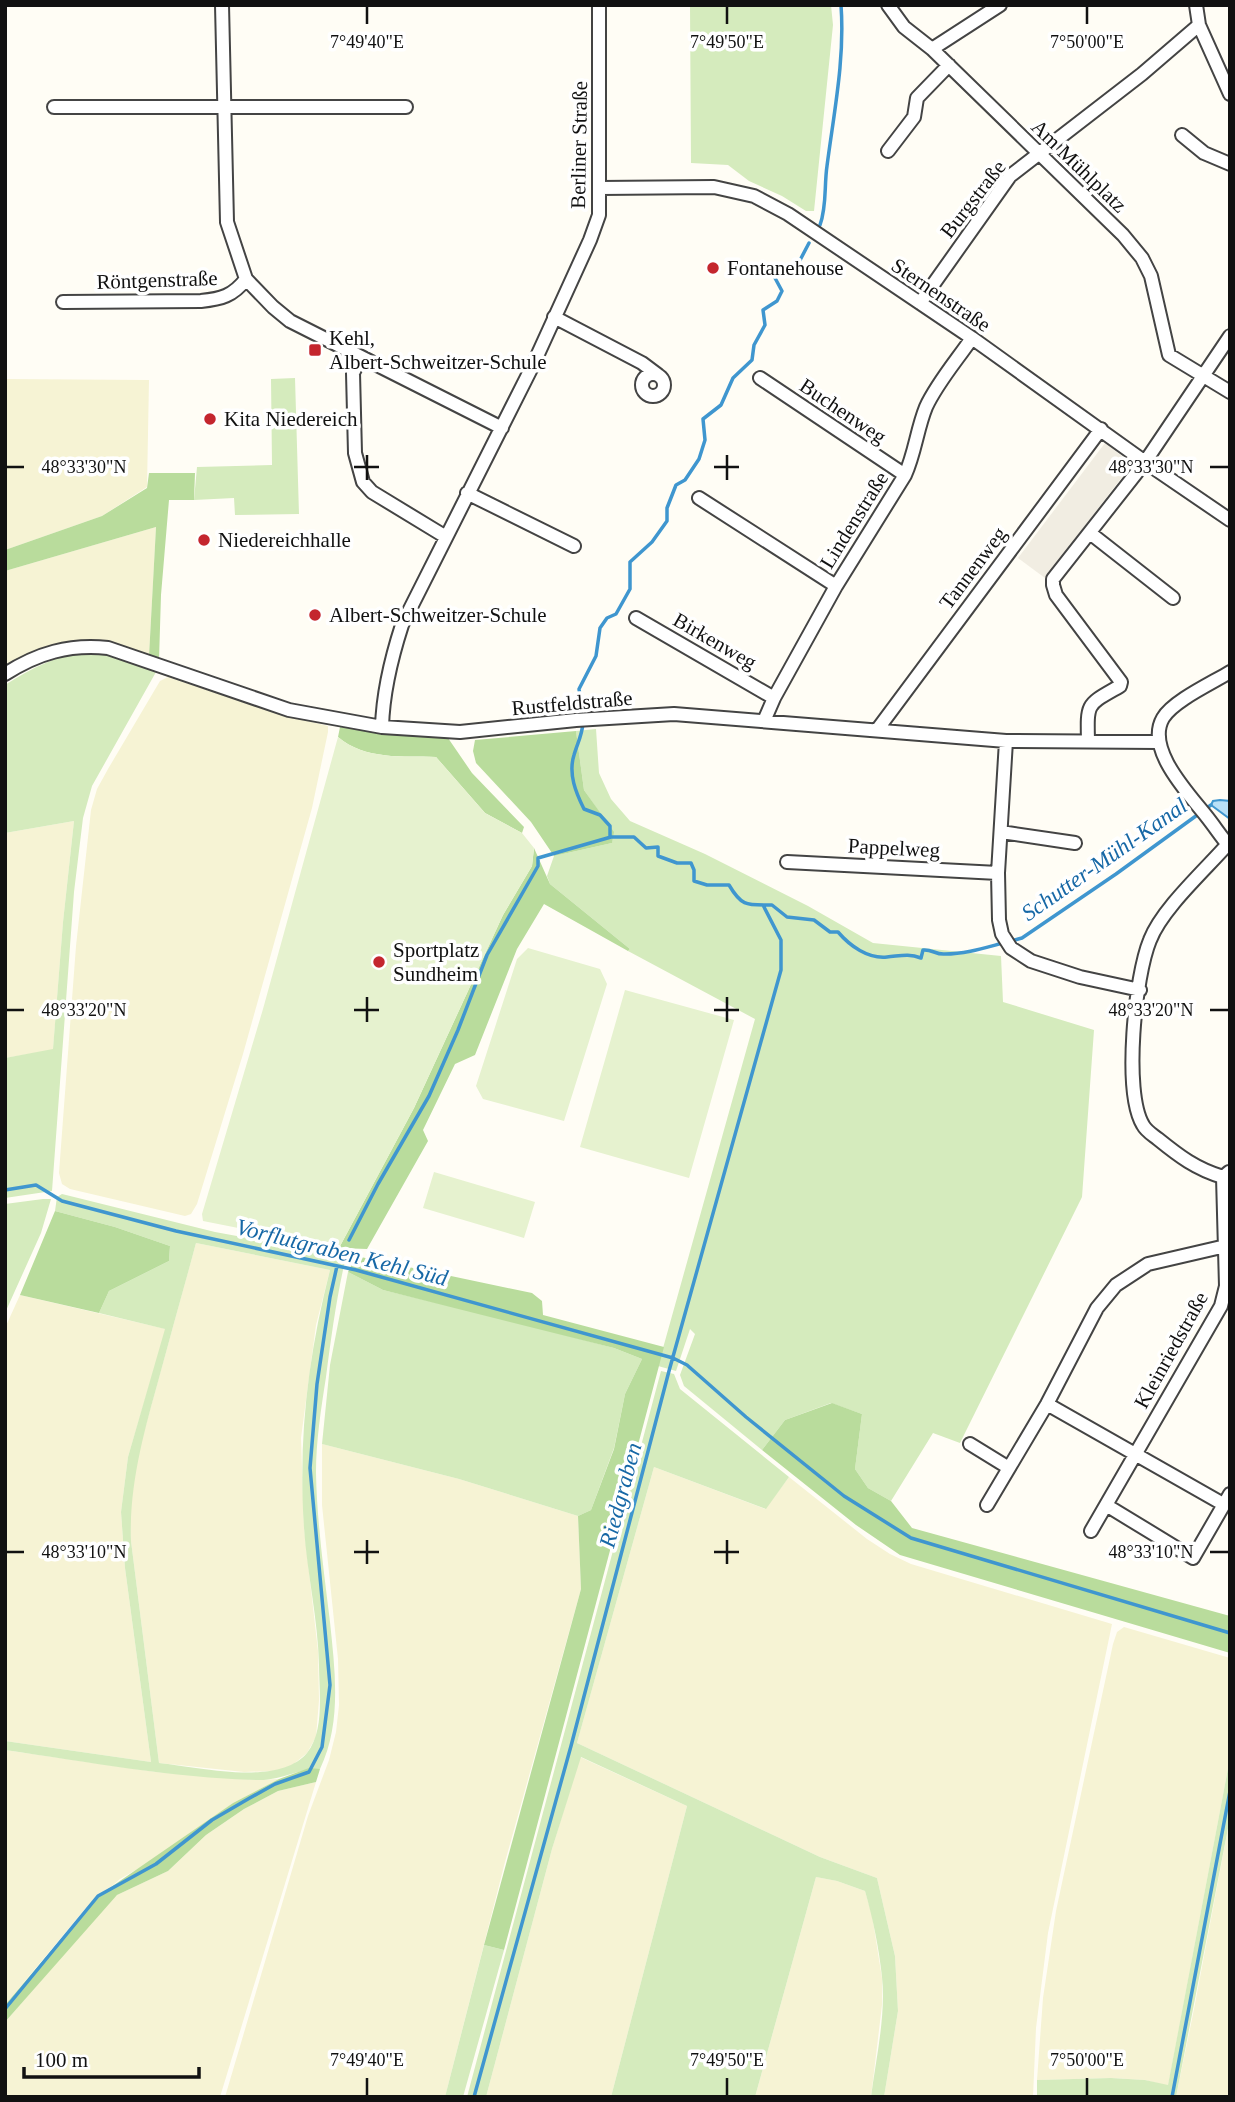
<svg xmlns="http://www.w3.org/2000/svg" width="1235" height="2102" viewBox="0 0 1235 2102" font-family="Georgia,serif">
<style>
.farmland{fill:#f6f3d4}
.green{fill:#d5ebbd;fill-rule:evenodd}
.forest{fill:#b9dc9c}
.pitch{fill:#e6f2cf}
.plaza{fill:#f1ede2}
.water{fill:#b9e0f7;stroke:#3f96cf;stroke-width:2}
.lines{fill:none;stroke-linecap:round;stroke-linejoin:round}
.stream{stroke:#3f96cf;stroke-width:3.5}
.street-casing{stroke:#444;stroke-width:16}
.street{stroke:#fff;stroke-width:12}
.ticks{fill:none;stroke:#111;stroke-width:2.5}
.poi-dot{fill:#c4262e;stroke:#fff;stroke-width:2.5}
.labels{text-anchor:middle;stroke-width:7;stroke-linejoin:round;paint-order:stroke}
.street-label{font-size:21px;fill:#111;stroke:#fff}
.poi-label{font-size:21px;fill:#111;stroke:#fff;text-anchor:start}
.water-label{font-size:23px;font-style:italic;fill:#1768a6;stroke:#fff}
.ticks-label{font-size:18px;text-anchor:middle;fill:#111;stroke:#fff;stroke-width:7;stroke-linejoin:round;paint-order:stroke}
</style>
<rect width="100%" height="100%" fill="#fffdf5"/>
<path class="farmland" d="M5 379 149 380 147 487 102 516 5 550Z
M156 527 149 656 91 640 73 641 31 654 5 668V571Z
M168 677 279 714 328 726V732L312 808 243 1054 197 1204 191 1214 185 1216 70 1189 62 1184 59 1173 76 946 91 810 97 789 108 769 160 681Z
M74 821 63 922 53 1050 5 1058V833Z
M196 1243 330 1270 316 1325 301 1438 304 1528 318 1651 319 1700 316 1737 307 1753 290 1767 273 1771 244 1772 159 1763 131 1541 130 1515 132 1484 142 1439Z
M20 1295 166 1329 128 1457 121 1512 125 1568 151 1762 5 1741V1328Z
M322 1444 459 1479 578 1516 581 1589 505 1862 445 2097H225L308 1816 329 1760 336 1732 339 1705 338 1659 322 1505Z
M654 1467 765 1509 789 1477 867 1539 890 1554 911 1564 1112 1624 1048 1933 1036 2028 1033 2097H884L898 2011 895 1956 877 1878 820 1857 577 1743Z
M1124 1627 1230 1658V1758L1168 2086 1145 2080 1111 2078 1037 2080 1043 1998 1056 1911 1113 1644 1117 1632Z
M5 1750 156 1772 260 1780 279 1779 233 1803 148 1863 120 1879 85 1909 5 2005Z
M580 1757 687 1806 611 2097H486L552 1849Z
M316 1782 220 2097H5V2022L111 1900 117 1895 168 1871 206 1835 244 1809 278 1791Z
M1230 1818V2097H1176L1194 2009Z
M816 1877 837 1881 865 1891 872 1915 882 1978V2005L871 2097H755Z"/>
<path class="green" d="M690 5H831L833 25 814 211H806L782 196 749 181 728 165 691 163Z
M295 378 299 514 235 515 234 498 194 500 197 467 272 465 271 379Z
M88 651 113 655 156 672 92 786 83 818 74 892 52 1191 5 1198V1058L53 1049 63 922 74 821 5 833V685C32 668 57 655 88 651Z
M596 729 599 773 611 799 630 821 705 854 808 906 873 943 1001 956 1003 1002 1094 1030 1082 1197 960 1443 933 1433 891 1501 868 1488 855 1469 862 1414 831 1403 785 1420 762 1450 684 1386 680 1375 695 1334 690 1329 676 1371 658 1366 755 1019 628 951 630 949 550 884 547 876 554 856 612 843 613 832 584 790 576 731Z
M62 1194 215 1232 339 1255 345 1261C336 1300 331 1339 326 1377 321 1409 316 1441 316 1473 317 1523 324 1572 330 1622 335 1671 342 1723 320 1769 299 1768 280 1781 257 1780 173 1778 89 1762 5 1750V1741L151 1762 125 1568 121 1512 128 1457 165 1329 99 1313 109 1291 169 1261 170 1246 115 1227 55 1211 57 1197ZM196 1243 330 1270C308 1356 298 1438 304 1528 307 1573 318 1619 319 1665 319 1691 325 1731 307 1753 278 1787 199 1767 159 1763L131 1541C129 1484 144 1432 159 1378 171 1333 184 1288 196 1243Z
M43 1199H51L41 1233 5 1313V1204Z
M348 1272 383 1290 508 1320 614 1348 642 1359 625 1394 614 1448 591 1510 578 1516 459 1479 322 1444 330 1365Z
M661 1371 674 1374 680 1389 789 1477 766 1509 654 1467 577 1743 820 1857 877 1878 895 1956 898 2011 884 2097H871C876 2058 886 2016 882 1977 879 1948 873 1919 865 1891L837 1881 816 1877 755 2097H611L687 1806 581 1757 552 1849 486 2097H467Z
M1230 1758V1818L1176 2097H1037V2080L1111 2078 1145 2080 1168 2085Z
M484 1945 504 1950 463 2097H445Z"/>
<path class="forest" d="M149 473H195L194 500H169L161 595 159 660 149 656 156 527 5 571V550L102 516 147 488Z
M340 727 393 735 448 738 472 773 524 827 522 833 485 813 436 757C403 756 365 760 338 737Z
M576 731 584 790 614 832 612 843 554 856 531 822 476 763 473 751 475 740Z
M534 848 550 884 630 949 628 951 544 904 517 949 475 1055 455 1064 423 1130 428 1141 367 1249 339 1248 414 1108 503 915 532 866Z
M55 1211 115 1227 170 1246 169 1261 109 1291 99 1313 20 1295Z
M356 1256 532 1293 542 1301 543 1315 664 1347 504 1950 484 1945 581 1589 578 1516 591 1510 614 1449 625 1394 642 1359 614 1348 383 1290 348 1272Z
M832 1403 862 1414 855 1469 868 1488 891 1501 912 1528 1230 1616V1653L900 1555 856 1525 762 1450 785 1420Z
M309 1768 320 1769 316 1782 278 1791 244 1809 206 1835 168 1871 117 1895 5 2022V2005L98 1896 233 1803 279 1779Z"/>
<path class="pitch" d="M338 737C365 760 403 756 436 757L485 813 522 833 534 848 532 866 503 915 414 1108 339 1248 203 1221 202 1214 263 1009Z
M528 948 600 969 607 984 564 1121 483 1099 476 1086 517 959Z
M625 990 734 1020 689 1178 580 1147Z
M434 1172 535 1202 524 1238 423 1208Z"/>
<path class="plaza" d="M1105 443 1132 464 1045 578 1018 558Z"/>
<path class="water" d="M1220 800 1230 801V819L1211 805 1213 801Z"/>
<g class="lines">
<path class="stream" d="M820 225C827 206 824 186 827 166 834 112 845 59 841 5
M583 716 579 689 596 656 600 628 607 618 616 614 630 589V562L652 542 667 521V508L676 485 685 480 699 459 705 440 703 419 721 405 733 378 752 360 754 345 765 325 763 310 777 301 782 291 775 278 777 272 798 264 809 243
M583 723C582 736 577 744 574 755 568 774 576 793 584 809L600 815 610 826V837H634L646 848 658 847V856L677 863H691L694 870V881L707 885H729C742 907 747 905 772 905L787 917 814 920 830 932H838C850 946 868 959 887 957 900 956 908 953 921 958L923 950C932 949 936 955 945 954 965 954 984 948 1003 943
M1011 941 1022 938 1116 874 1211 805
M5 1190 36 1185 62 1201 176 1231 356 1270 673 1358 687 1365 746 1417 844 1496 911 1538 1230 1633
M349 1240 378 1184 429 1096 458 1030 487 955 538 866V858L611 837
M5 2009 98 1896 156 1864 212 1820 248 1799 275 1784 309 1772 322 1747 330 1685 310 1468 317 1384 330 1297 337 1266
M474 2097 571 1746 669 1371 781 970V940L763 905
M1172 2097 1230 1791"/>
<g class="street-casing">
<path id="street" d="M222 5 227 222 246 279 273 307 290 321 502 428
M888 5 904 27 932 49 1123 235 1142 258 1151 276 1169 355 1230 392
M1196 5 1199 25 1230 94
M932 49 1000 5
M54 107H406
M1182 135 1204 153 1230 164
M888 151 914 117 917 98 949 65
M600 188 714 187 754 196 788 214 972 338 1145 462 1230 520
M63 302 201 301C221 299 233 296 246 279
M920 303 1010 176 1142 74 1199 25
M554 317 642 363 658 375
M361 357 353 373 355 453 363 482 372 492 446 537
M642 385a11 11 0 1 1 22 0a11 11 0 1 1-22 0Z
M760 378 905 475
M467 493 574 546
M699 498 836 586
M1090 533 1173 598
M636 618 774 698
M1230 672C1212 683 1173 701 1163 718 1145 749 1189 794 1207 817 1215 827 1222 838 1230 847
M5 674C38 653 69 644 108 648L289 710 382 727 460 732 576 720 674 714 1006 741 1159 742
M764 721 774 698 836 586 905 475C915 453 917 429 926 407 937 383 957 360 972 338
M382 727C383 691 391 659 402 625L533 365 590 240 599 215V5
M877 730 1101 429
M1088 740C1087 702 1087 705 1120 686L1121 682 1056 595 1053 585V579L1145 462 1230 336
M1006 741 998 873 999 920 1002 934 1011 948 1031 961 1080 977 1140 990
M1001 832 1075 843
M787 862 998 873
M1223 1177C1196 1169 1179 1156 1158 1139 1153 1135 1146 1131 1143 1125 1123 1092 1135 976 1150 940 1162 909 1204 871 1227 845
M1047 1404 1223 1504
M970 1444 1009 1468
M987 1505 1047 1404 1097 1308 1116 1285 1148 1264 1230 1245
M1106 1505 1193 1558 1230 1494
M1091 1531 1221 1306 1226 1286 1223 1177 1229 1172"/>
</g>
<use href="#street" class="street"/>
</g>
<path class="ticks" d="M367 7V24M727 7V24M1087 7V24M367 455V480M727 455V480M7 467H24M354 467H379M714 467H739M1210 467H1228M367 997V1022M727 997V1022M7 1010H24M354 1010H379M714 1010H739M1210 1010H1228M367 1540V1564M727 1540V1564M7 1552H24M354 1552H379M714 1552H739M1210 1552H1228M367 2078V2095M727 2078V2095M1087 2078V2095"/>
<g class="poi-dot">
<circle cx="713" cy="268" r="7"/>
<rect x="308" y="343" width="14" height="14" rx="3.5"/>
<circle cx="210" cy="419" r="7"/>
<circle cx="204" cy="540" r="7"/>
<circle cx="315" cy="615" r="7"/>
<circle cx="379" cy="962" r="7"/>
</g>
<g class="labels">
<g class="street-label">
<text transform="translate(579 145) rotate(-89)" y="7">Berliner Straße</text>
<text transform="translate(1079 166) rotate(44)" y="7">Am Mühlplatz</text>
<text transform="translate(973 199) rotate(-52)" y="7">Burgstraße</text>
<text transform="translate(157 280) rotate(-2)" y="7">Röntgenstraße</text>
<text transform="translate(941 295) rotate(34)" y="7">Sternenstraße</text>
<text transform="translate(843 411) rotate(34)" y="7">Buchenweg</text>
<text transform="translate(854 520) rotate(-58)" y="7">Lindenstraße</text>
<text transform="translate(973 568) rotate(-53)" y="7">Tannenweg</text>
<text transform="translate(715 641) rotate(30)" y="7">Birkenweg</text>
<text transform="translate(572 703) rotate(-5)" y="7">Rustfeldstraße</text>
<text transform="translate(894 848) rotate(3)" y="7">Pappelweg</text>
<text transform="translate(1171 1350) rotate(-61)" y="7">Kleinriedstraße</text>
</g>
<g class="poi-label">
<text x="727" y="275">Fontanehouse</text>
<text x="329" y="345">Kehl,<tspan x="329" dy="24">Albert-Schweitzer-Schule</tspan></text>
<text x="224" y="426">Kita Niedereich</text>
<text x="218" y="547">Niedereichhalle</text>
<text x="329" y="622">Albert-Schweitzer-Schule</text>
<text x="393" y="957">Sportplatz<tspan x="393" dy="24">Sundheim</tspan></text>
</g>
<g class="water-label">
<text transform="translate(1104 859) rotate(-35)" y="8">Schutter-Mühl-Kanal</text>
<text transform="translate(342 1252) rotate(14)" y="8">Vorflutgraben Kehl Süd</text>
<text transform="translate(620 1495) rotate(-75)" y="8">Riedgraben</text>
</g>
</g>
<g class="ticks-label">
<text x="367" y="48">7°49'40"E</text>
<text x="727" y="48">7°49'50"E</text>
<text x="1087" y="48">7°50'00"E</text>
<text x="84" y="473">48°33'30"N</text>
<text x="1151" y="473">48°33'30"N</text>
<text x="84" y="1016">48°33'20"N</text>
<text x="1151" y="1016">48°33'20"N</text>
<text x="84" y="1558">48°33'10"N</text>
<text x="1151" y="1558">48°33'10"N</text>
<text x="367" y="2066">7°49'40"E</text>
<text x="727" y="2066">7°49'50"E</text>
<text x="1087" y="2066">7°50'00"E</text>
</g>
<rect width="1235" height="2102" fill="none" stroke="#111111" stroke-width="14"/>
<path d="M24 2067v10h175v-10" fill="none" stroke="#111111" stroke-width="3.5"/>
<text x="35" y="2067" font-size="21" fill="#111111" stroke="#ffffff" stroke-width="5" paint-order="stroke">100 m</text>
</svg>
